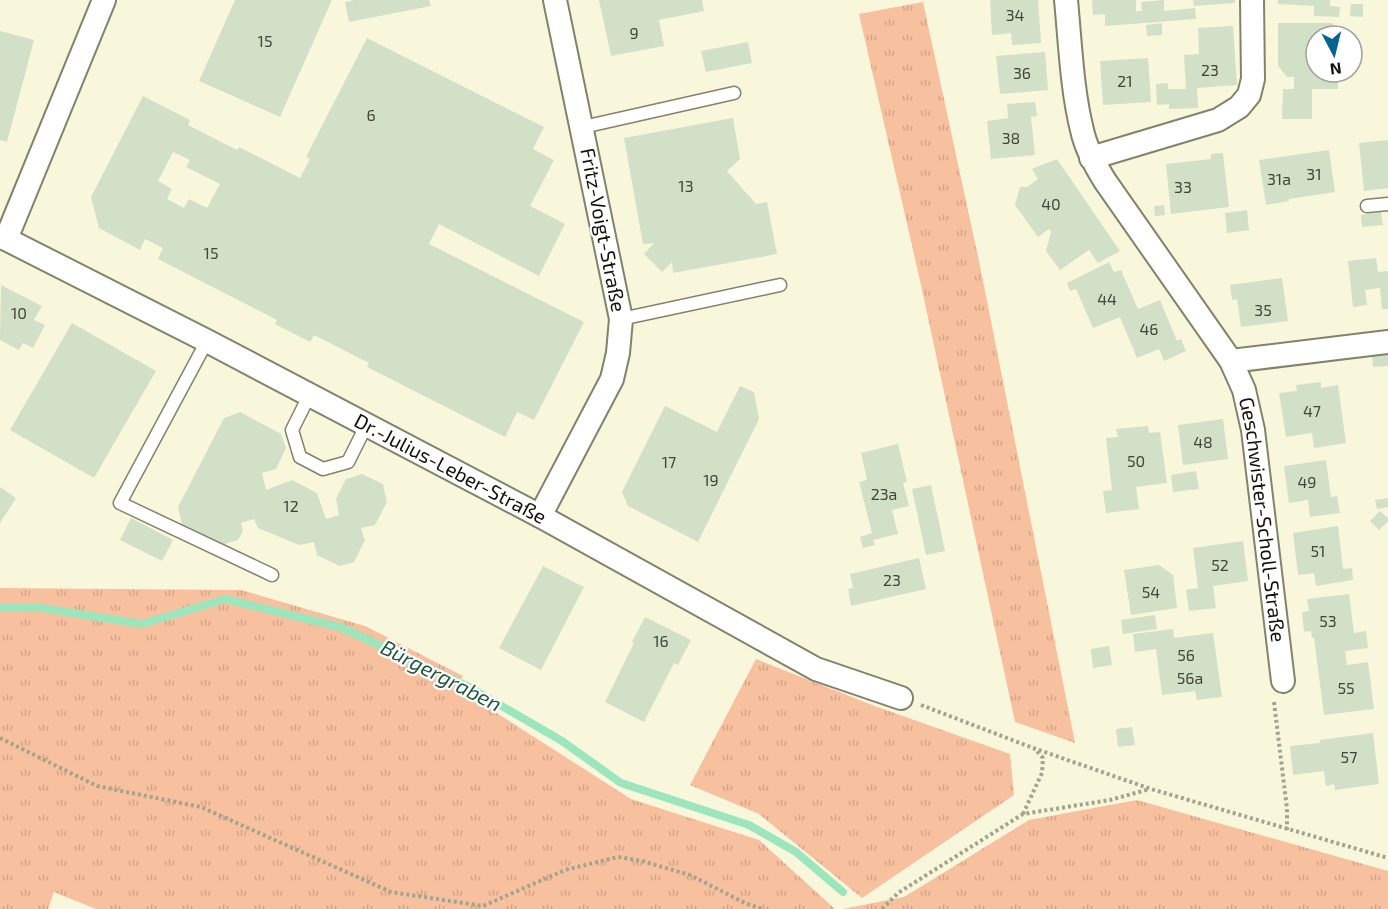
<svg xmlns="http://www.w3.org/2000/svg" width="1388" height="909" viewBox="0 0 1388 909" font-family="'Exo 2',sans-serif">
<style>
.grass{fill:url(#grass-tufts)}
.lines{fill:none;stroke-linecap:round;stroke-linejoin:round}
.stream{stroke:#9be6bc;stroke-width:8}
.building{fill:#d2e0c8;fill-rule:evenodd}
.lane-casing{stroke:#83826a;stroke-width:15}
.street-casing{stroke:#83826a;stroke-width:26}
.path{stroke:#a3a38e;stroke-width:4;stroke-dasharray:3 3;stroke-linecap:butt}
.lane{stroke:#fff;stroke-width:12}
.street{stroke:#fff;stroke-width:22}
.labels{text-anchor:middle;stroke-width:4.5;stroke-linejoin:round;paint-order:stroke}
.number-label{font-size:16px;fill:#424639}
.street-label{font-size:20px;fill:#121209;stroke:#fff}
.water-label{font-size:21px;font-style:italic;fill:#20573c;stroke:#fff}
</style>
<defs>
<pattern id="grass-tufts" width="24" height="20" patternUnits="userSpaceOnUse" patternTransform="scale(1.5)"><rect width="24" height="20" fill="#f7c09f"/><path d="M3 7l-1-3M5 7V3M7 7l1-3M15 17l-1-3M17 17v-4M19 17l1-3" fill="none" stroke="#d3a488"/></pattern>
</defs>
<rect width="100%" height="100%" fill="#f8f7dc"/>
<path class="grass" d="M923 2 980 266 1075 743 1015 722 921 285 859 14Z
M0 588 241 590 365 626 463 676 453 690 481 703 631 799 759 840 835 909H96L54 892 48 909H0Z
M756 659 872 705 1010 754 1014 795 862 898 759 814 690 785Z
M1137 800 1388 871V909H842L904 897 1029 820Z"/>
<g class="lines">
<path class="stream" d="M0 607 42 608 142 624 225 599 340 627 469 687 562 741 621 783 749 825 796 852 843 892"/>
</g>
<path class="building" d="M235 0H332L280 117 199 81Z
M355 0H429L431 6 349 22 345 2Z
M599 0H702L704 11 659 20 664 46 611 56Z
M990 0H1038L1041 43 1012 45 1011 33 992 35Z
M1092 0H1136V11H1142L1141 2 1164 0V11L1195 8 1196 19 1105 26V14L1093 15Z
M1193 0H1235V3L1194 6Z
M1278 0H1330V6L1340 7 1339 17 1314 16V6L1278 4Z
M1351 4H1363V17L1350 16Z
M1162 23V35L1147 36 1146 25Z
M1278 23H1333V36H1316V72H1333V77H1338V89H1312V119H1282L1283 89H1294V77H1287L1278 66Z
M1233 26 1237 85 1197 88 1198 108 1169 109V104L1157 105 1156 84 1168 83V89H1186L1184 55 1199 54 1198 28Z
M0 31 34 40 7 142 0 140Z
M367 38 544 127 533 149 554 160 530 206 565 224 539 276 439 224 429 244 584 322 534 420 517 412 505 437 367 367 369 363 314 335 310 342 275 324 277 320 158 259 163 248 145 239 140 250 99 228 91 197 143 96 190 120 188 125 237 150 239 147 300 178 310 159 306 157ZM173 152 190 160 186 167 220 184 207 208 189 199 184 208 167 199 172 189 158 181Z
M748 42 752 63 706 72 701 51Z
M1045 52 1048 90 1000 94 996 56Z
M1148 58 1151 102 1103 105 1100 61Z
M1035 102 1037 116 1031 117 1035 155 991 159 987 121 1008 118 1007 104Z
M733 118 740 159 727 171 756 204 767 202 777 254 673 273 672 262 662 272 644 254 654 243 643 244 624 138Z
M1388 140V188L1364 191 1359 143Z
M1329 150 1335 192 1289 199V201L1266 205 1259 160Z
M1223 153 1229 207 1171 214 1166 164 1211 159V154Z
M1057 159 1120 251 1098 263 1089 250 1060 270 1046 251 1051 232 1049 229 1038 237 1015 205 1020 187H1027L1038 179 1032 169Z
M1164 205 1165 215 1155 216 1154 206Z
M1247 210 1249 230 1227 233 1225 213Z
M1381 212 1383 225 1362 227 1361 215Z
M1376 258 1378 272 1388 271V309H1382L1380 288 1365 290 1367 305 1353 307 1348 261Z
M1109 262 1114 272 1121 270 1138 309 1160 300 1177 341 1181 339 1186 351 1164 361 1159 349 1137 358 1120 317 1093 328 1076 289 1070 291 1067 283Z
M1282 278 1288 321 1241 327 1237 299 1232 300 1230 285Z
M1 285 42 306 34 320 45 325 33 348 23 343 19 350 0 340Z
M72 323 156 371 94 478 10 430Z
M1388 353V366L1373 367 1372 355Z
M1321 382V388L1338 385 1346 443 1314 448 1312 433 1286 437 1279 393 1297 391 1296 385Z
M740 386 754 392 759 419 698 542 628 506 622 492 665 406 717 432Z
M240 412 281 434 286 448 276 469 262 473 266 490 292 480 317 493 326 519 339 515 336 499 346 479 362 474 383 484 387 502 375 525 361 528 365 540 354 562 340 566 317 555 314 542 299 545 258 528 254 519 241 523 243 531 238 540 224 544 182 524 178 507 224 418Z
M1223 419 1228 459 1183 465 1178 425Z
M1148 426 1149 433 1160 432 1167 483 1136 487 1139 509 1106 513 1103 491 1112 490 1106 438 1118 437 1116 429Z
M898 444 907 482 903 483 909 506 892 510 898 534 873 540 875 545 863 548 860 537 872 533 859 482 867 480 861 453Z
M1326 460 1331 497 1337 496 1340 513 1310 517 1308 500 1289 503 1284 466Z
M1196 471 1199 489 1173 492 1171 475Z
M931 485 945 551 926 555 912 489Z
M0 487 16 498 0 523Z
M1388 498V507L1377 509 1375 500Z
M1380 511 1388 518V521L1379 530 1370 521Z
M131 518 173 540 162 561 120 540Z
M1338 526 1343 569 1352 568 1353 580 1316 586 1314 573 1298 575 1293 533Z
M1243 541 1248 581 1213 586 1216 608 1189 611 1186 590 1198 588 1193 548Z
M919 558 926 589 851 606 848 589 853 588 850 574Z
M1159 565 1173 575 1177 608 1131 615 1124 570Z
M543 566 584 587 541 670 499 648Z
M1349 594 1354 633 1366 631 1368 648 1345 651 1347 665 1368 662 1374 709 1324 715 1314 638H1312L1311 631 1304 632 1302 612 1309 611 1307 599Z
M1155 615 1157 629 1123 634 1121 620Z
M645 617 691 640 678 665 674 663 644 722 605 702 634 643 632 642Z
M1173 629 1174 638 1213 633 1222 697 1197 700 1195 691 1162 695 1156 649 1135 652 1133 634Z
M1109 646 1112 665 1093 668 1091 649Z
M1132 727 1135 745 1118 747 1116 729Z
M1373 733 1379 784 1335 790 1334 784 1326 786 1324 771 1293 775 1290 746 1320 743V740Z"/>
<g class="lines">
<g class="lane-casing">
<path id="lane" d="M583 127 734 93
M1367 206 1388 204
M621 319 780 285
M207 341 120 503 272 575
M309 396 292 430 300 457 323 469 348 462 366 426"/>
</g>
<g class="street-casing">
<g id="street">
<path id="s1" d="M1066 0C1070 41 1072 91 1082 130 1086 149 1095 165 1105 181L1231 361 1244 390 1253 430 1283 681"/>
<path d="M1091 158 1218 120 1239 107 1249 95 1253 79 1252 0"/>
<path id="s2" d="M0 236 207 341 540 516 816 669 901 698"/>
<path d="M6 239 104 0"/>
<path d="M1231 361 1388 342"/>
<path d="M540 516 612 379 618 353 621 319 555 0"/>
</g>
</g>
<path class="path" d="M1274 702 1287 809V830
M921 705 1033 748 1151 789 1388 858
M0 738 97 786 201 807 391 892 483 906 565 870 618 857 642 861 690 875 745 903 762 909
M1023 814 1042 773 1043 758 1034 748
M882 909 898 893 1023 814 1110 800 1150 789"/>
<use href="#lane" class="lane"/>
<use href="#street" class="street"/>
</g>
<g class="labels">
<g class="number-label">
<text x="1015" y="21">34</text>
<text x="634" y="39">9</text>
<text x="265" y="47">15</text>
<text x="1210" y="76">23</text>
<text x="1022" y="79">36</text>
<text x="1125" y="87">21</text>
<text x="371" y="121">6</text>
<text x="1011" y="144">38</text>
<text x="1314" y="180">31</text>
<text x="1279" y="185">31a</text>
<text x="686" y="192">13</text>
<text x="1183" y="193">33</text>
<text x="1051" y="210">40</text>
<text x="211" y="259">15</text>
<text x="1107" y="305">44</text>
<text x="1263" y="316">35</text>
<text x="19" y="319">10</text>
<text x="1149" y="335">46</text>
<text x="1312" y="417">47</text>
<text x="1203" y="448">48</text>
<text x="1136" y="467">50</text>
<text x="669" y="468">17</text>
<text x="711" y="486">19</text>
<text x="1307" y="488">49</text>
<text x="884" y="500">23a</text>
<text x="291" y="512">12</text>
<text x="1318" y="557">51</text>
<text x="1220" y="571">52</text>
<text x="892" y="586">23</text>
<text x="1151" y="598">54</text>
<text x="1328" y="627">53</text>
<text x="661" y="647">16</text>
<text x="1186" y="661">56</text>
<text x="1190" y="684">56a</text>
<text x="1346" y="694">55</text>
<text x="1349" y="763">57</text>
</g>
<g class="street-label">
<text transform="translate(603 230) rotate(79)" y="7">Fritz-Voigt-Straße</text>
<text dy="7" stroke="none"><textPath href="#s2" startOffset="507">Dr.-Julius-Leber-Straße</textPath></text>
<text dy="7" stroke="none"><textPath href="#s1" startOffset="570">Geschwister-Scholl-Straße</textPath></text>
</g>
<g class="water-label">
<text transform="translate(441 676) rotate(27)" y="7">Bürgergraben</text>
</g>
</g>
<g transform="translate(1334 54) rotate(173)"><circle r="28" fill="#ffffff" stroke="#a0a09d" stroke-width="1.5"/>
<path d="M0-4.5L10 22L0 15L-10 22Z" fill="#006392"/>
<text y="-9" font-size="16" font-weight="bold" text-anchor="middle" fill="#121209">N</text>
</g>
</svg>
